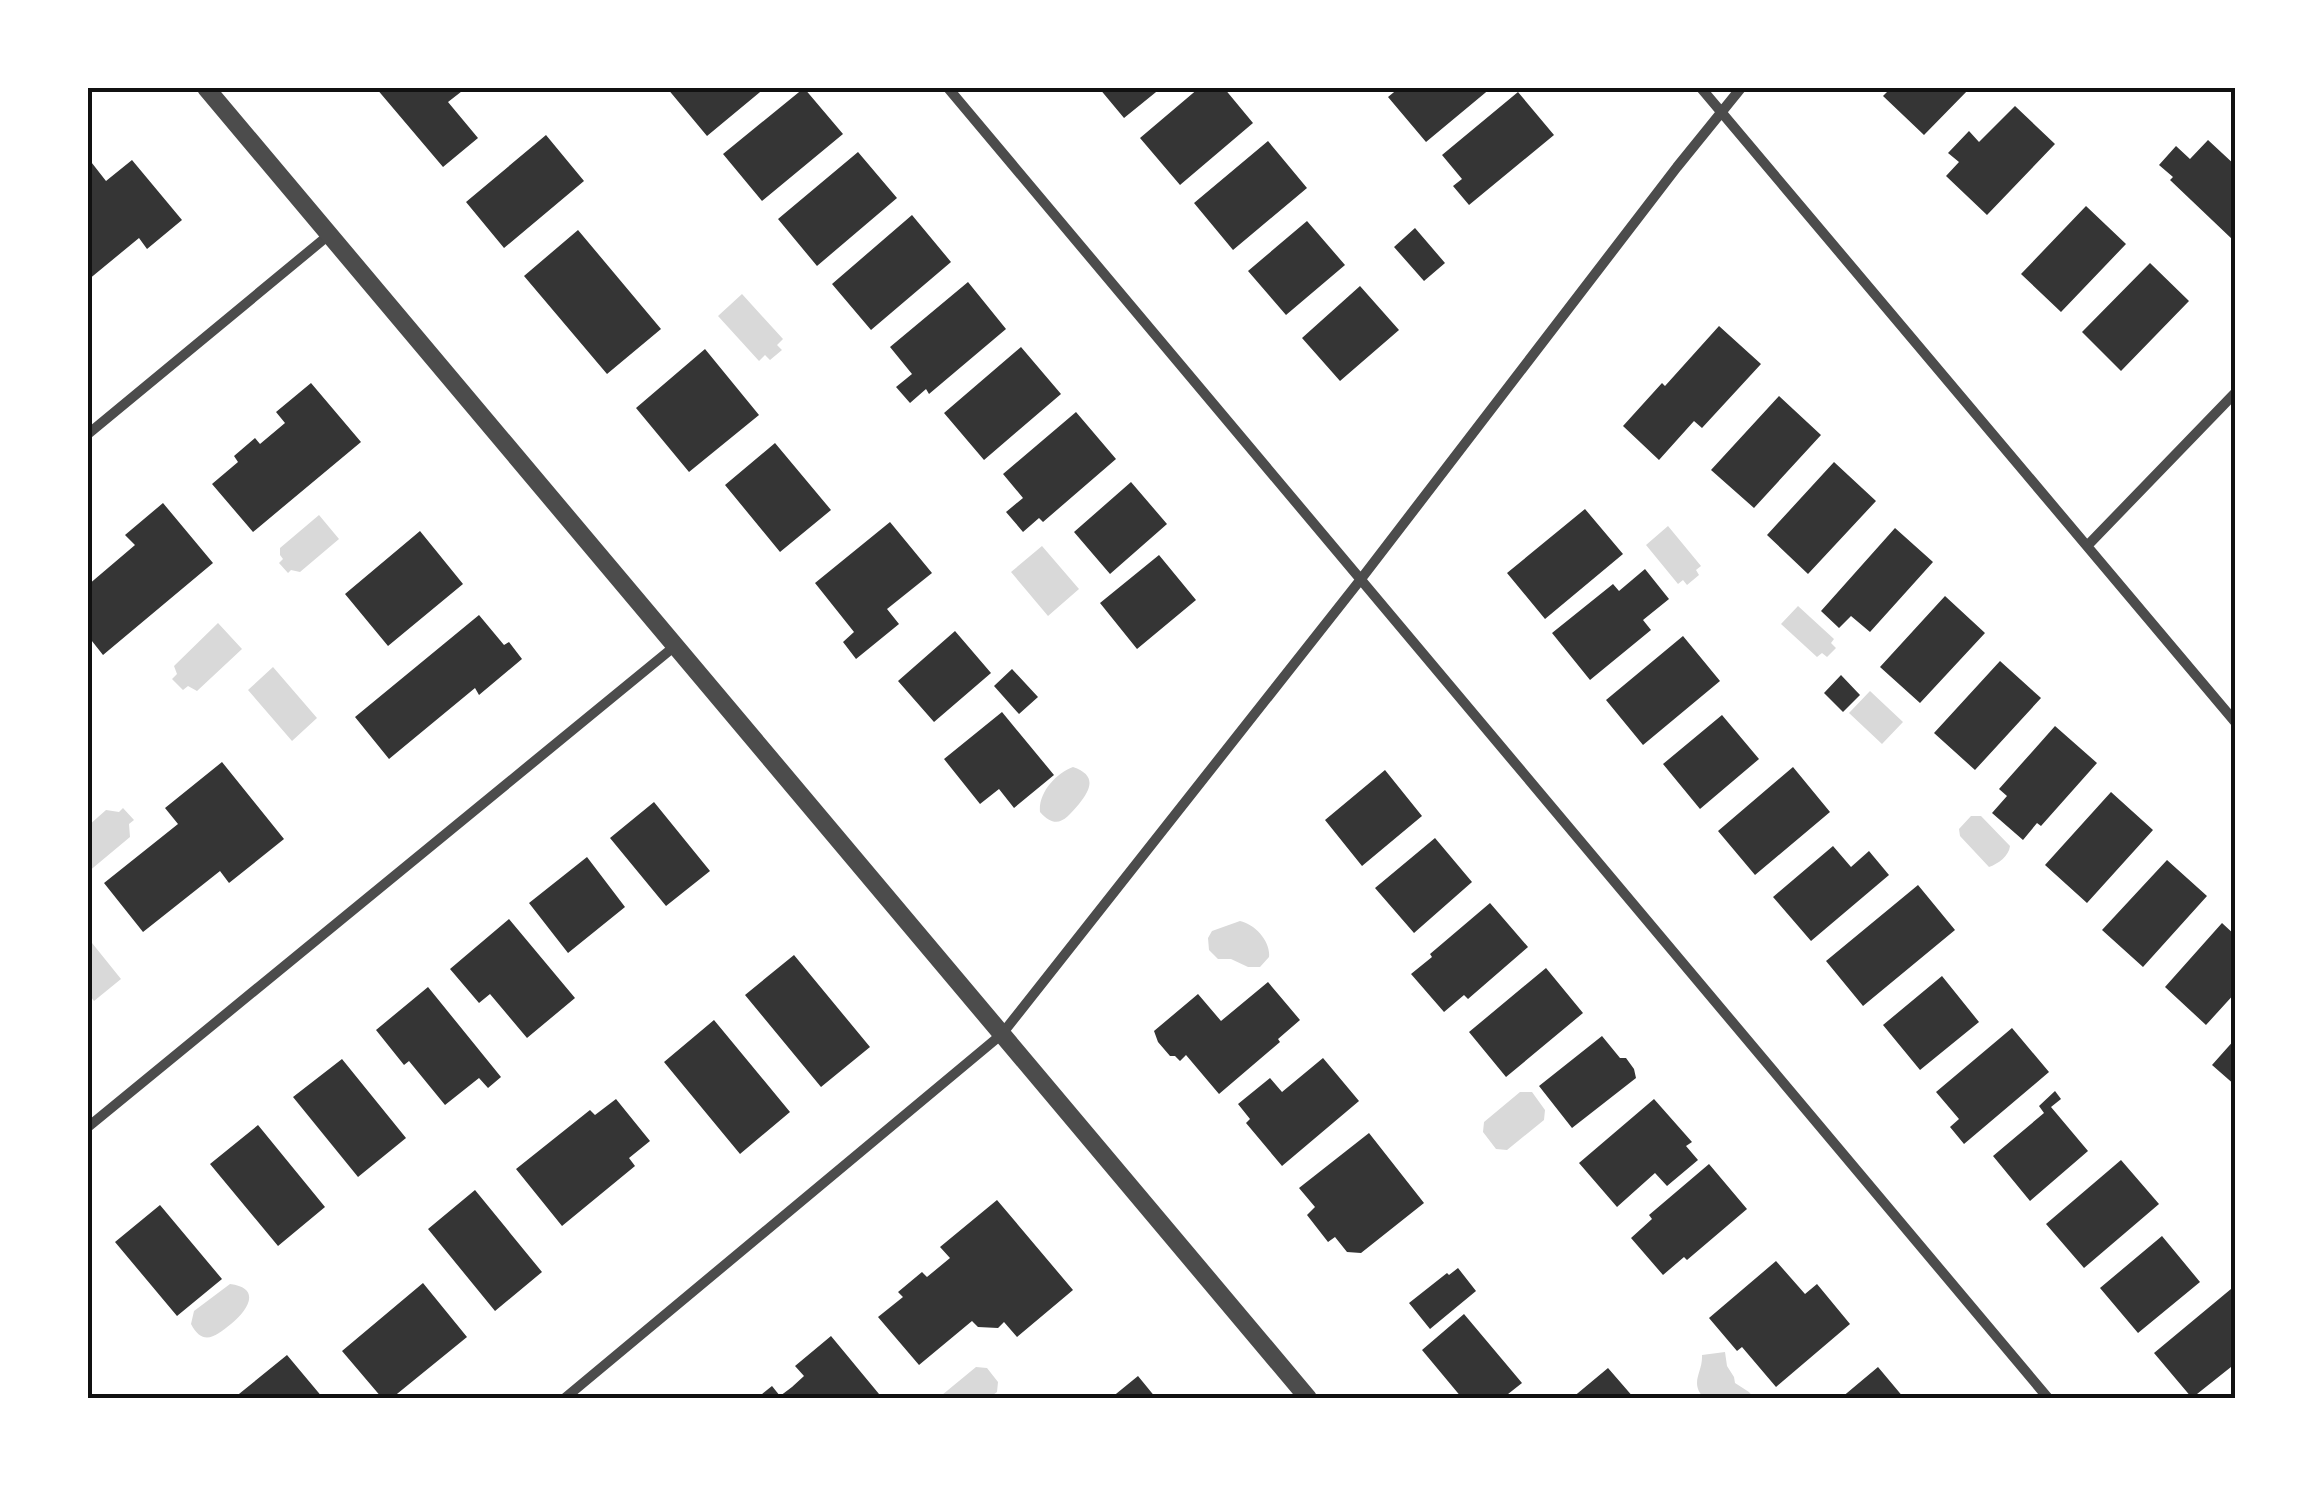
<svg xmlns="http://www.w3.org/2000/svg" width="2323" height="1486" viewBox="0 0 2323 1486" font-family="'IBM Plex Sans',sans-serif">
<style>
.water{fill:#d9d9d9}
.building{fill:#353535}
.lines{fill:none;stroke-linecap:round;stroke-linejoin:round}
.minor{stroke:#4c4c4c;stroke-width:10}
.tertiary{stroke:#4c4c4c;stroke-width:18}
.neatline{fill:none;stroke:#111;stroke-width:4}
</style>
<rect width="100%" height="100%" fill="#fff"/>
<path class="water" d="M742 294 783 339 777 345 782 350 770 360 765 355 759 361 718 316Z
M319 515 339 539 300 572 291 570 288 573 279 563 283 559 280 555V548Z
M1668 526 1701 566 1696 570 1699 575 1687 585 1683 580 1678 584 1646 545Z
M1042 546 1079 589 1048 616 1011 572Z
M1798 606 1834 639 1831 643 1836 648 1827 657 1822 653 1817 657 1781 624Z
M218 623 242 649 197 691 188 686 183 690 172 679 177 674 174 666Z
M273 667 317 718 292 741 248 690Z
M1870 691 1903 722 1882 744 1849 713Z
M1073 767C1096 775 1092 788 1079 804 1066 819 1057 831 1040 812 1038 793 1056 773 1073 767Z
M123 808 134 820 129 824 130 837 88 872V826L106 810 119 812Z
M1971 816H1981L2010 846C2009 856 1998 864 1989 867L1960 836 1959 829Z
M1240 921C1255 924 1271 942 1269 957L1260 967H1248L1231 959H1218L1209 950 1208 938 1212 931Z
M88 938 121 979 94 1001 88 993Z
M1520 1092H1532L1545 1110 1544 1120 1507 1150 1496 1149 1483 1132 1484 1122Z
M230 1284C262 1288 248 1310 231 1324 216 1336 203 1347 191 1324L194 1311Z
M1725 1352 1727 1366 1734 1377 1735 1383 1749 1392 1754 1398H1704C1689 1382 1703 1373 1702 1355Z
M976 1367 987 1368 998 1382 997 1392 989 1398H943L942 1395Z"/>
<path class="building" d="M376 88H466L448 102 478 138 443 167Z
M667 88H765L707 136Z
M804 88 843 134 762 201 723 154Z
M1099 88H1161L1124 118Z
M1199 88H1224L1253 123 1180 185 1140 138Z
M1399 88H1491L1426 142 1388 97Z
M1891 88H1970L1924 135 1883 96Z
M1518 92 1554 135 1469 205 1453 186 1462 179 1442 155Z
M2015 106 2055 144 1987 215 1946 176 1959 162 1948 153 1969 131 1979 142Z
M546 135 584 181 504 248 466 202Z
M2208 140 2236 166V237L2233 240 2170 180 2173 177 2159 165 2176 146 2190 159Z
M1268 141 1307 188 1233 250 1194 203Z
M858 152 897 198 817 266 778 219Z
M88 158 106 181 132 160 182 220 147 249 139 238 88 280Z
M2086 206 2126 244 2061 312 2021 274Z
M912 215 951 262 871 330 832 284Z
M1307 221 1345 265 1286 315 1248 271Z
M1415 228 1445 263 1424 281 1394 247Z
M578 230 661 329 607 374 524 276Z
M2150 263 2189 301 2121 371 2082 332Z
M968 282 1006 329 929 394 926 389 910 403 896 387 912 374 890 347Z
M1360 286 1399 330 1340 381 1302 338Z
M1719 326 1761 364 1702 428 1694 421 1659 460 1623 426 1662 383 1665 386Z
M1021 347 1061 394 984 460 944 413Z
M705 349 759 415 689 472 636 408Z
M311 383 361 442 253 532 212 484 238 462 234 456 255 438 260 444 285 423 276 412Z
M1779 396 1821 435 1754 508 1711 470Z
M1076 412 1116 459 1043 522 1039 518 1023 532 1006 512 1023 498 1003 474Z
M775 443 831 510 780 552 725 485Z
M1834 462 1876 501 1808 574 1767 535Z
M1131 482 1167 524 1110 574 1074 532Z
M163 503 213 563 103 655 88 636V585L135 545 125 535Z
M1585 509 1623 554 1545 619 1507 573Z
M890 522 932 573 887 609 899 624 856 659 843 642 854 632 815 583Z
M1895 528 1933 562 1870 632 1851 616 1839 628 1821 611Z
M420 531 463 584 388 646 345 594Z
M1159 555 1196 600 1137 649 1100 603Z
M1645 569 1669 599 1643 620 1651 630 1590 680 1552 633 1613 584 1619 591Z
M1945 596 1985 633 1920 703 1880 667Z
M479 615 504 645 509 642 522 659 479 695 475 688 389 759 355 717Z
M955 631 991 673 934 722 898 681Z
M1683 636 1720 681 1643 745 1606 700Z
M2000 661 2041 698 1975 770 1934 733Z
M1012 669 1038 697 1019 714 994 686Z
M1841 675 1860 695 1843 712 1824 693Z
M1002 712 1054 775 1014 808 999 789 980 804 944 759Z
M1722 715 1759 759 1700 809 1663 764Z
M2055 726 2097 763 2041 826 2037 823 2023 840 1992 813 2007 796 1999 789Z
M222 762 284 839 229 883 220 871 143 932 104 883 178 824 165 808Z
M1793 767 1830 812 1755 875 1718 831Z
M1385 770 1422 816 1362 866 1325 820Z
M2111 792 2153 830 2087 903 2045 865Z
M654 802 710 871 666 906 610 838Z
M1435 838 1472 882 1414 933 1375 888Z
M1833 846 1851 867 1869 851 1889 875 1811 941 1773 897Z
M587 857 625 907 568 953 529 903Z
M2167 860 2207 896 2143 967 2102 930Z
M1918 885 1955 930 1863 1006 1826 961Z
M1490 903 1528 947 1468 999 1464 995 1444 1012 1411 974 1432 957 1430 954Z
M509 919 575 998 527 1038 490 994 479 1003 450 969Z
M2222 923 2236 936V992L2206 1025 2165 987Z
M794 955 870 1047 821 1087 745 995Z
M1546 968 1583 1013 1506 1077 1469 1032Z
M1942 976 1979 1022 1920 1070 1883 1025Z
M1268 982 1300 1020 1278 1039 1280 1042 1219 1094 1186 1055 1180 1061 1175 1056H1170L1158 1042 1154 1031 1198 994 1221 1021Z
M428 987 501 1077 488 1088 479 1078 445 1105 409 1061 404 1065 376 1030Z
M714 1020 790 1112 740 1154 664 1062Z
M2012 1028 2049 1072 1964 1144 1950 1127 1959 1119 1936 1092Z
M1602 1036 1620 1058H1626L1634 1069 1636 1078 1572 1128 1539 1086Z
M2236 1038V1086L2212 1065Z
M1323 1058 1359 1101 1282 1166 1246 1123 1250 1119 1238 1104 1270 1078 1282 1092Z
M342 1059 406 1138 358 1177 293 1097Z
M2055 1091 2061 1099 2051 1107 2088 1151 2030 1201 1993 1156 2044 1113 2039 1106Z
M616 1099 650 1141 629 1158 635 1166 562 1226 516 1169 590 1110 595 1115Z
M1654 1099 1692 1142 1686 1146 1698 1160 1667 1186 1655 1173 1617 1207 1579 1163Z
M258 1125 325 1207 278 1246 210 1164Z
M1369 1133 1424 1203 1361 1253 1347 1252 1335 1237 1328 1242 1307 1215 1315 1207 1299 1188Z
M2121 1160 2159 1204 2084 1268 2046 1224Z
M1709 1164 1747 1209 1687 1260 1684 1257 1663 1275 1631 1238 1652 1219 1649 1215Z
M475 1190 542 1272 495 1311 428 1229Z
M997 1200 1073 1290 1017 1337 1004 1322 998 1328 978 1327 972 1321 919 1365 878 1317 903 1297 898 1292 922 1272 927 1277 950 1258 940 1247Z
M160 1205 222 1279 177 1316 115 1242Z
M2162 1236 2200 1282 2138 1333 2100 1288Z
M1776 1261 1805 1294 1817 1284 1850 1324 1776 1387 1742 1347 1737 1351 1709 1318Z
M1458 1268 1476 1291 1430 1329 1409 1303 1447 1273 1449 1275Z
M423 1283 467 1337 392 1398H382L342 1351Z
M2231 1289 2236 1294V1363L2192 1398 2154 1353Z
M1464 1314 1522 1383 1503 1398H1462L1422 1350Z
M831 1336 879 1394 874 1398H757L772 1386 780 1396 792 1387 804 1376 795 1366Z
M287 1355 323 1398H234Z
M1878 1367 1904 1398H1841Z
M1608 1368 1634 1398H1572Z
M1138 1376 1156 1398H1111Z"/>
<g class="lines">
<path class="minor" d="M948 88 2048 1398
M1701 88 2236 723
M88 434 330 234
M2088 545 2236 392
M88 1127 675 646
M565 1398 1002 1034 1361 579 1677 167 1741 88"/>
<path class="tertiary" d="M206 88 1308 1398"/>
</g>
<rect width="2323" height="1486" fill="none" stroke="#ffffff" stroke-width="180"/>
<rect x="90" y="90" width="2143" height="1306" class="neatline"/>
</svg>
